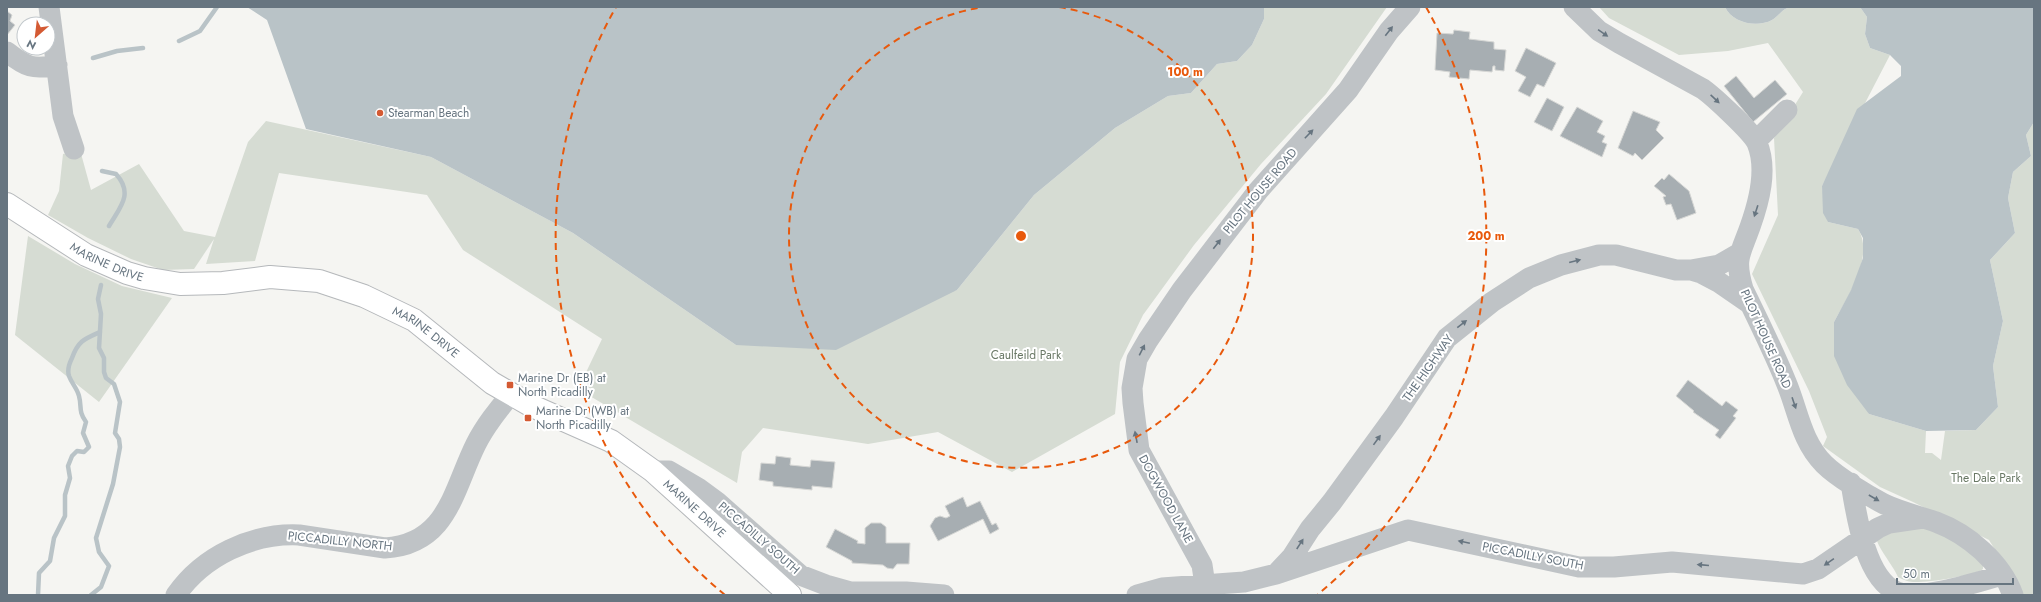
<svg xmlns="http://www.w3.org/2000/svg" width="2041" height="602" viewBox="0 0 2041 602" font-family="Jost,sans-serif">
<style>
.green{fill:#d6dcd3}
.water{fill:#b9c3c7}
.lines{fill:none;stroke-linecap:round;stroke-linejoin:round}
.stream{stroke:#b9c3c7;stroke-width:4.5}
.building{fill:#a7aeb2;stroke:#d6d7d5}
.major-casing{stroke:#b5b8bb;stroke-width:24}
.minor{stroke:#bfc3c6;stroke-width:21}
.major{stroke:#fff;stroke-width:22}
.oneway{fill:#677580}
.ring{fill:none;stroke:#e8590c;stroke-width:2;stroke-dasharray:7 5}
.poi-dot{fill:#d45a33;stroke:#fff;stroke-width:1.5}
.labels{text-anchor:middle;stroke-width:4;stroke-linejoin:round;paint-order:stroke}
.poi-label{font-size:12px;fill:#677580;stroke:#fff;text-anchor:start}
.street-label{font-size:12px;fill:#677580;stroke:#fff}
.park-label{font-size:12px;fill:#697865;stroke:#fff}
.centre{fill:#e8590c;stroke:#fff;stroke-width:2}
.ring-label{font-size:12px;text-anchor:middle;font-weight:bold;fill:#e8590c;stroke:#fff;stroke-width:4;stroke-linejoin:round;paint-order:stroke}
</style>
<rect width="100%" height="100%" fill="#f5f5f2"/>
<path class="green" d="M1264 7H1387L1326 94 1261 164 1194 245 1143 315 1120 362 1115 414 1012 472 938 432 868 444 763 428 742 452 737 483 578 389 602 339 463 250 427 195 279 173 255 261 206 264 214 239 194 269 163 270 131 259 88 238 48 215 59 191 63 154 80 150 91 190 139 164 184 231 215 237 248 142 266 121 431 157 573 233 736 345 957 290 1034 195 1115 128 1168 96 1191 93 1217 64 1237 61 1252 45 1264 19Z
M1599 7H1725C1732 23 1757 28 1772 20 1779 16 1782 9 1790 7H1860L1867 17 1865 34 1870 48 1890 55 1822 186 1828 222 1858 229C1875 256 1847 298 1834 322L1869 414 1926 431 1925 453H1932L1941 460 1945 431 1976 430 1998 407 1993 366 2003 321 1990 260 2015 233 2008 198 2013 172 2031 156 2026 135 2034 122V595H2023L1989 540 1913 502 1880 487 1823 446 1827 437 1809 391 1752 274 1778 215 1774 138 1803 92 1768 43 1728 51 1679 55 1609 18Z
M28 236 75 264 122 286 172 298 99 402 15 335Z
M1919 527C1945 530 1964 547 1983 564V569C1974 576 1924 583 1913 582 1908 582 1902 579 1898 577 1893 565 1876 546 1876 536Z"/>
<path class="water" d="M247 7H1264V19L1252 45 1237 61 1217 64 1191 93 1168 96 1115 128 1034 195 957 290 836 350 736 345 573 233 431 157 306 129 267 20Z
M1725 7H1790C1782 9 1779 16 1772 20 1757 28 1732 23 1725 7Z
M1860 7H2034V122L2026 135 2031 156 2013 172 2008 198 2015 233 1990 260 2003 321 1993 366 1998 407 1976 430 1926 431 1869 414 1847 385 1834 356V322L1851 290 1863 258V238L1858 229 1828 222 1823 213 1822 186 1857 109 1901 76V66L1890 55 1870 48 1865 34 1867 17Z"/>
<g class="lines">
<path class="stream" d="M179 41 200 31 217 7
M93 58 117 51 143 48
M102 171 116 174C134 194 120 207 109 226
M38 595 39 573 50 561 54 538 65 516V495L70 478 68 466 72 456 77 451 84 452 89 447 83 433 86 422C78 411 82 407 79 396 77 388 72 384 69 376 67 370 69 364 72 358 78 341 84 339 100 332
M91 595 101 587 109 566 99 552 96 538 113 484 120 447 119 439 115 433 120 402 114 384 106 378 104 372V358L99 348 101 314 98 299 101 285"/>
</g>
<path class="building" d="M7 11 12 15 10 21 15 25 7 35Z
M1454 30 1470 32 1469 39 1494 42V49L1506 50 1504 71 1495 70V66H1493L1492 72 1470 70 1469 79 1449 77 1450 72 1435 70 1437 33 1453 34Z
M1526 48 1556 63 1544 87 1537 84 1530 97 1518 91 1526 77 1515 71Z
M1736 76 1754 98 1775 80 1787 94 1753 122 1724 86Z
M1547 98 1564 107 1552 131 1534 122Z
M1577 107 1603 121 1597 132 1605 136 1602 142 1607 144 1602 157 1560 136Z
M1633 111 1660 122 1656 130 1664 138 1642 160 1635 153 1633 156 1618 148Z
M1669 174 1689 191 1696 213 1677 220 1671 204 1666 205 1663 197 1666 196 1654 186 1662 178 1664 180Z
M1688 380 1722 406 1726 401 1738 410 1733 416 1736 418 1720 439 1715 435 1719 430 1693 412 1694 411 1676 396Z
M776 456 791 458 790 465 810 467 811 460 835 462 832 488 812 486V490L773 486V482L759 480 761 463 775 464Z
M963 497 967 507 980 501 992 525 996 523 999 529 990 534 983 519 938 541 930 526 935 518 940 516 946 518 950 516 945 506Z
M871 523H881L886 527V543H910L909 564H897L893 569 887 568 883 565 852 563V561L826 547 835 529 858 541 857 543 865 544V528Z"/>
<g class="lines">
<g class="major-casing">
<g id="major">
<path id="s1" d="M7 204 86 255 127 273 144 278 180 284 223 283 270 277 319 281 364 296 414 320 492 383 532 406 611 441 653 471 790 595"/>
</g>
</g>
<path class="minor" d="M49 7 63 116 74 149
M1574 7 1599 31 1619 43 1703 89C1714 97 1752 132 1757 143 1768 169 1759 202 1750 227 1740 255 1734 258 1743 289 1758 320 1773 350 1786 382 1798 410 1801 441 1824 464 1837 477 1867 495 1884 504 1901 512 1919 516 1936 522 1968 534 2001 562 2013 595
M7 52C26 67 33 70 57 65
M1756 141 1787 110
M1691 270 1719 265 1738 254
M653 471H669L698 488 717 502 800 575 826 585 851 592H906L944 595
M1851 483C1856 513 1865 579 1897 592 1920 601 1978 582 2002 575
M1276 574 1292 557 1310 529 1332 502 1394 417 1447 338 1492 302 1529 278 1561 265 1599 255H1616L1676 270H1691L1701 273 1720 283 1749 303
M1205 585 1202 565 1139 450 1133 403 1132 388 1137 359 1148 340 1182 290 1258 191 1348 90 1389 31 1410 7
M176 595C203 556 252 533 299 535L385 548C448 544 453 490 476 444 485 426 498 410 511 394
M1137 595 1162 588 1244 582 1276 574 1408 530 1579 567H1614L1672 562 1803 574 1818 569 1878 528 1889 523 1923 518"/>
<use href="#major" class="major"/>
</g>
<defs><path id="oneway-solid" d="M-6-.8H1V-3.2L6.5 0L1 3.2V.8H-6Z"/></defs>
<g class="oneway">
<use href="#oneway-solid" transform="translate(1389 31) rotate(-52)"/>
<use href="#oneway-solid" transform="translate(1603 33) rotate(35)"/>
<use href="#oneway-solid" transform="translate(1715 99) rotate(43)"/>
<use href="#oneway-solid" transform="translate(1309 134) rotate(-46)"/>
<use href="#oneway-solid" transform="translate(1756 211) rotate(108)"/>
<use href="#oneway-solid" transform="translate(1217 244) rotate(-52)"/>
<use href="#oneway-solid" transform="translate(1575 261) rotate(-14)"/>
<use href="#oneway-solid" transform="translate(1462 324) rotate(-38)"/>
<use href="#oneway-solid" transform="translate(1142 350) rotate(-63)"/>
<use href="#oneway-solid" transform="translate(1794 403) rotate(71)"/>
<use href="#oneway-solid" transform="translate(1136 437) rotate(-101)"/>
<use href="#oneway-solid" transform="translate(1377 440) rotate(-54)"/>
<use href="#oneway-solid" transform="translate(1874 498) rotate(30)"/>
<use href="#oneway-solid" transform="translate(1464 542) rotate(-168)"/>
<use href="#oneway-solid" transform="translate(1300 544) rotate(-57)"/>
<use href="#oneway-solid" transform="translate(1829 562) rotate(145)"/>
<use href="#oneway-solid" transform="translate(1703 565) rotate(-175)"/>
</g>
<g class="ring">
<path d="M1059 7A232 232 0 1 1 983 7"/>
<path d="M725 595A465 465 0 0 1 616 7M1426 7A465 465 0 0 1 1317 595"/>
</g>
<g class="poi-dot">
<circle cx="380" cy="113" r="4"/>
<rect x="506" y="381" width="8" height="8" rx="2"/>
<rect x="524" y="414" width="8" height="8" rx="2"/>
</g>
<g class="labels">
<g class="poi-label">
<text x="388" y="117">Stearman Beach</text>
<text x="518" y="382">Marine Dr (EB) at<tspan x="518" dy="14">North Picadilly</tspan></text>
<text x="536" y="415">Marine Dr (WB) at<tspan x="536" dy="14">North Picadilly</tspan></text>
</g>
<g class="street-label">
<text transform="translate(1260 191) rotate(-50)" y="4">PILOT HOUSE ROAD</text>
<text dy="4" stroke="none"><textPath href="#s1" startOffset="116">MARINE DRIVE</textPath></text>
<text dy="4" stroke="none"><textPath href="#s1" startOffset="452">MARINE DRIVE</textPath></text>
<text transform="translate(1766 339) rotate(66)" y="4">PILOT HOUSE ROAD</text>
<text transform="translate(1428 368) rotate(-55)" y="4">THE HIGHWAY</text>
<text transform="translate(1166 499) rotate(61)" y="4">DOGWOOD LANE</text>
<text dy="4" stroke="none"><textPath href="#s1" startOffset="776">MARINE DRIVE</textPath></text>
<text transform="translate(759 538) rotate(41)" y="4">PICCADILLY SOUTH</text>
<text transform="translate(340 541) rotate(6)" y="4">PICCADILLY NORTH</text>
<text transform="translate(1533 556) rotate(11)" y="4">PICCADILLY SOUTH</text>
</g>
<g class="park-label">
<text x="1026" y="359">Caulfeild Park</text>
<text x="1986" y="482">The Dale Park</text>
</g>
</g>
<circle cx="1021" cy="236" r="6" class="centre"/>
<g class="ring-label">
<text x="1185" y="76">100 m</text>
<text x="1486" y="240">200 m</text>
</g>
<rect width="2041" height="602" fill="none" stroke="#677580" stroke-width="16"/>
<g transform="translate(36 36) rotate(208)"><circle r="19" fill="#ffffff" stroke="#c2c8cc"/>
<path d="M0-3L7 15L0 10L-7 15Z" fill="#d45a33"/>
<text y="-6" font-size="11" font-weight="bold" text-anchor="middle" fill="#677580">N</text>
</g>
<path d="M1897 578v6h116v-6" fill="none" stroke="#677580" stroke-width="2"/>
<text x="1903" y="578" font-size="12" fill="#677580" stroke="#ffffff" stroke-width="3" paint-order="stroke">50 m</text>
</svg>
